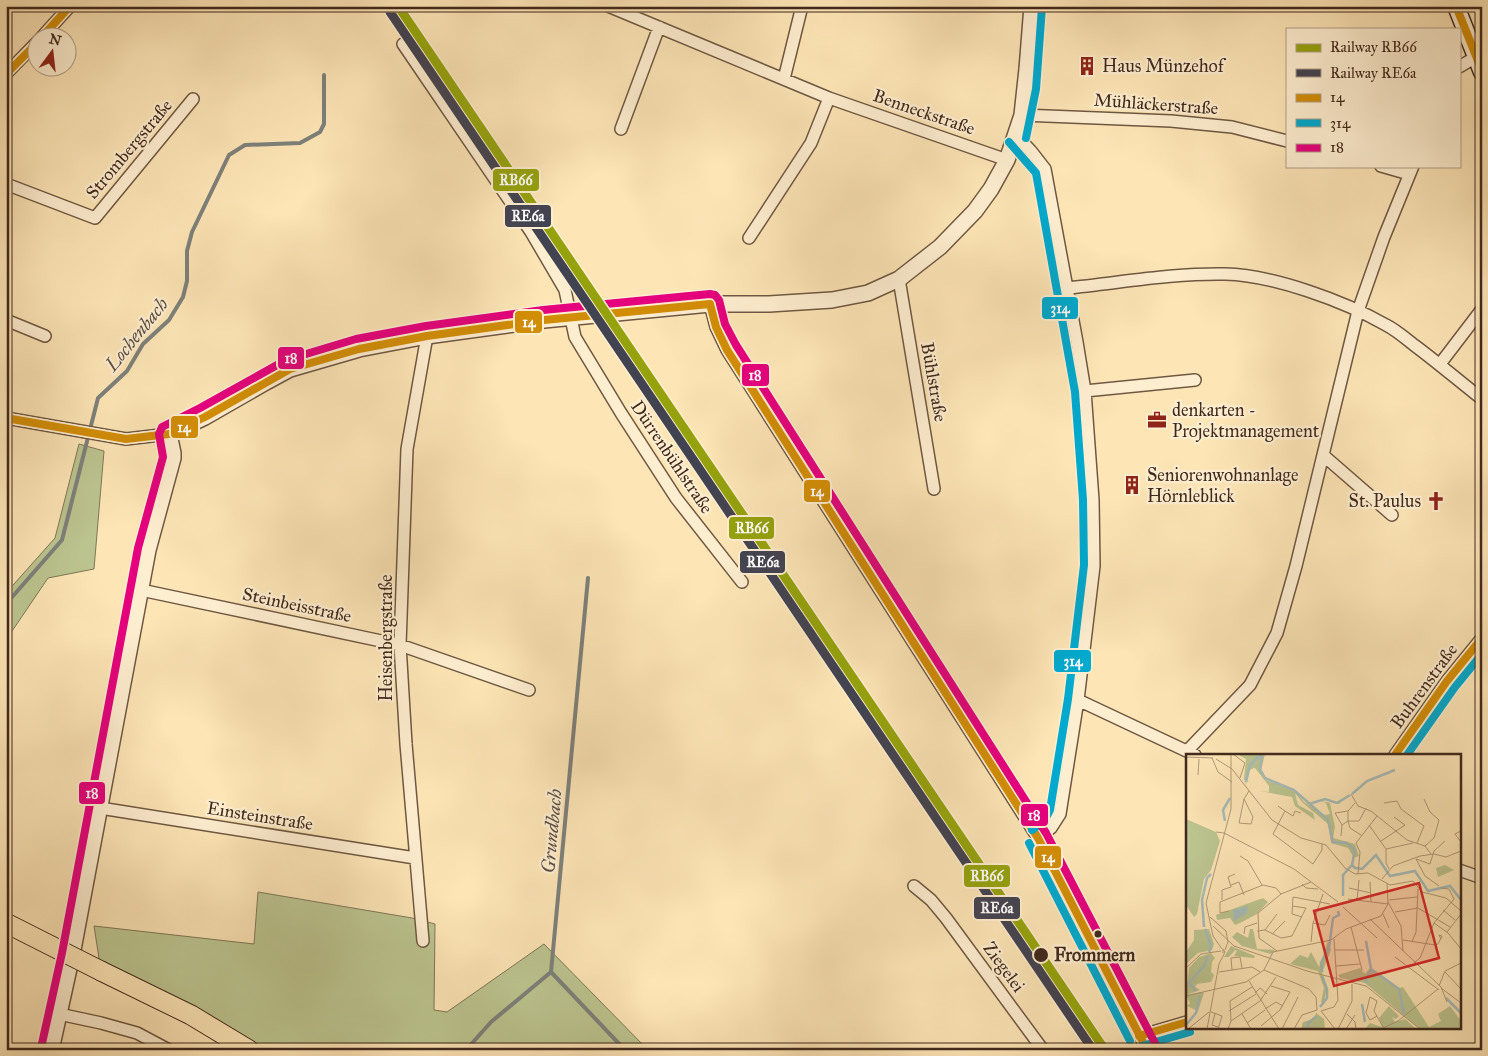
<svg xmlns="http://www.w3.org/2000/svg" width="1488" height="1056" viewBox="0 0 1488 1056" font-family="'IM FELL Great Primer',serif">
<style>
.green{fill:#bcc590;stroke:#7e7756}
.lines{fill:none;stroke-linecap:round;stroke-linejoin:round}
.stream{stroke:#7d817b;stroke-width:4}
.minor-casing{stroke:#6f5842;stroke-width:14}
.tertiary-casing{stroke:#6f5842;stroke-width:18}
.secondary-casing{stroke:#40291c;stroke-width:19}
.primary-casing{stroke:#40291c;stroke-width:21}
.minor{stroke:#feeed0;stroke-width:11}
.tertiary{stroke:#feeed0;stroke-width:15}
.secondary{stroke:#feeed0;stroke-width:16}
.primary{stroke:#fde5b6;stroke-width:19}
.primary-bridge-casing{stroke:#40291c;stroke-width:21;stroke-linecap:butt}
.primary-bridge{stroke:#fde5b6;stroke-width:19}
.bus-1-casing{stroke:#feeed0;stroke-width:11}
.bus-2-casing{stroke:#feeed0;stroke-width:11}
.bus-3-casing{stroke:#feeed0;stroke-width:11}
.bus-1{stroke:#d28d06;stroke-width:8}
.bus-2{stroke:#00a9ce;stroke-width:8}
.bus-3{stroke:#e5007d;stroke-width:8}
.rail-1-casing{stroke:#feeed0;stroke-width:12}
.rail-2-casing{stroke:#feeed0;stroke-width:12}
.rail-1{stroke:#95a20c;stroke-width:9}
.rail-2{stroke:#424351;stroke-width:9}
.bus-dot{fill:#40291c;stroke:#feeed0;stroke-width:2}
.labels{text-anchor:middle;stroke-width:4.5;stroke-linejoin:round;paint-order:stroke}
.poi-label{font-size:18px;fill:#40291c;stroke:#feeed0;text-anchor:start}
.street-label{font-size:18px;fill:#40291c;stroke:#feeed0}
.stop-label{font-size:18px;font-weight:bold;fill:#40291c;stroke:#feeed0;text-anchor:start}
.water-label{font-size:19px;font-style:italic;fill:#5a4e44;stroke:#feeed0}
.inset-river{fill:none;stroke:#a6bcba;stroke-width:2.5}
.inset-road{fill:none;stroke:#b19a78;stroke-width:1}
.view{fill:#d62828;fill-opacity:0.15;stroke:#d62828;stroke-width:2.5}
.inset-edge{fill:none;stroke:#40291c;stroke-width:2.5}
.line-badge{stroke:#feeed0;stroke-width:2}
.badge-label{font-size:14px;text-anchor:middle;font-weight:bold;fill:#fff}
</style>
<rect width="100%" height="100%" fill="#fde5b6"/>
<filter id="stains"><feTurbulence type="fractalNoise" baseFrequency=".004" numOctaves="4"/><feColorMatrix values="0 0 0 0 .2 0 0 0 0 .09 0 0 0 0 .02 0 0 0 .5 -.17"/></filter>
<radialGradient id="worn" r=".72"><stop offset=".6" stop-color="#630" stop-opacity="0"/><stop offset="1" stop-color="#630" stop-opacity=".3"/></radialGradient>
<path class="green" d="M79 444 104 451 94 569 48 578 6 640V593L55 538Z
M258 892 412 918 435 924 434 1010 447 1012 544 944 648 1050H253L101 971 94 926 254 944Z"/>
<g class="lines">
<path class="stream" d="M6 604 62 540 98 398 127 371 143 344 169 320 183 297 187 281V251L192 232 229 155 245 145 300 143 320 132 324 124V75
M551 972 625 1050
M466 1050 491 1022 551 972 588 578"/>
<g class="minor-casing">
<path id="minor" d="M608 6 829 98 1007 160
M41 38 70 6
M403 44 531 232 565 290 575 337 621 413 676 498 742 582
M1459 67 1476 57
M6 74 38 41
M784 79 802 6
M1022 115 1171 121 1232 127 1287 141
M621 129 659 27
M1016 135 1031 151 1045 169 1077 342 1085 391 1093 500 1094 566 1078 700 1060 814 1051 828 1038 838
M1381 166 1409 174
M6 184 95 218 193 99
M749 238 811 143 829 98
M899 279 934 489
M1067 288C1119 283 1172 273 1225 274 1273 275 1344 301 1386 325 1396 330 1405 338 1414 345 1437 362 1459 381 1482 399
M710 304 716 327 727 350 1038 838 1147 1050
M6 320 45 336
M1440 364 1482 309
M1085 391 1195 380
M6 418 126 439 169 434
M1323 455 1392 515
M141 590 400 645 529 690
M1078 700 1195 755
M1187 751 1250 685 1277 633 1296 566 1358 311 1384 237 1413 166
M1395 755 1447 681 1482 638
M100 808 415 858
M1459 870 1482 878
M914 886 931 900 946 918 1043 1050
M423 941 406 744 400 645 407 449 427 336
M59 1014 101 1023 137 1033 169 1050
M1139 1036 1187 1022"/>
</g>
<g class="tertiary-casing">
<path id="tertiary" d="M51 1050 72 955 148 550 173 458V453L169 434 205 417 266 382 290 369 359 349 427 336 544 320 710 304H769L832 300 868 293 899 279 940 247 975 211 991 189 1007 160 1022 115 1027 69 1032 6"/>
</g>
<g class="secondary-casing">
<path id="secondary" d="M1456 6 1482 72"/>
</g>
<g class="primary-casing">
<path id="primary" d="M101 971 191 1015 249 1050"/>
</g>
<use href="#minor" class="minor"/>
<use href="#tertiary" class="tertiary"/>
<use href="#secondary" class="secondary"/>
<use href="#primary" class="primary"/>
<g class="primary-bridge-casing">
<path id="primary-bridge" d="M6 923 101 971"/>
</g>
<use href="#primary-bridge" class="primary-bridge"/>
<g class="bus-1-casing">
<path id="bus-1" d="M1456 6 1482 71
M41 38 70 6
M6 74 38 42
M710 304 716 327 727 350 1038 838 1147 1050
M6 418 126 439 169 434 205 417 290 369 359 349 427 336 544 320 710 304
M1395 755 1447 681 1482 638
M1139 1036 1187 1022"/>
</g>
<g class="bus-2-casing">
<path id="bus-2" d="M1026 138 1036 89 1042 7
M1009 142 1036 173 1075 392 1083 500 1084 565 1068 699 1050 810 1044 821 1032 830
M1407 755 1455 687 1482 654
M1029 843 1130 1041
M1142 1046 1190 1032"/>
</g>
<g class="bus-3-casing">
<path id="bus-3" d="M41 1048 62 953 138 548 163 457 159 434 162 427 200 408 286 360 356 339 426 326 543 310 710 294 715 295 719 300 725 324 736 345 1046 833 1156 1045"/>
</g>
<use href="#bus-1" class="bus-1"/>
<use href="#bus-2" class="bus-2"/>
<use href="#bus-3" class="bus-3"/>
<g class="rail-1-casing">
<path id="rail-1" d="M398 6 1105 1050"/>
</g>
<g class="rail-2-casing">
<path id="rail-2" d="M390 12 1093 1050"/>
</g>
<use href="#rail-1" class="rail-1"/>
<use href="#rail-2" class="rail-2"/>
</g>
<defs>
<g id="building-bare" transform="scale(1.5)"><path d="M-4-6H4V6H1V3H-1V6H-4ZM-2.5-4.3h1.7v1.8h-1.7ZM.8-4.3h1.7v1.8H.8ZM-2.5-1h1.7V.8h-1.7ZM.8-1h1.7V.8H.8Z" fill="#8f2418" stroke="#feeed0" stroke-width="2.5" paint-order="stroke"/></g>
<g id="office-bare" transform="scale(1.5)"><path d="M-6-3h4V-5.5h4V-3h4V5H-6ZM-1-4.5V-3h2v-1.5ZM-6 0V1H6V0Z" fill="#8f2418" stroke="#feeed0" stroke-width="2.5" paint-order="stroke"/></g>
<g id="church-bare" transform="scale(1.5)"><path d="M-1.2-6h2.4v3.5h3.3v2.4h-3.3V6h-2.4V-.1h-3.3v-2.4h3.3Z" fill="#8f2418" stroke="#feeed0" stroke-width="2.5" paint-order="stroke"/></g>
</defs>
<g fill-rule="evenodd">
<use href="#building-bare" x="1087" y="66"/>
<use href="#office-bare" x="1157" y="420"/>
<use href="#building-bare" x="1132" y="485"/>
<use href="#church-bare" x="1436" y="501"/>
</g>
<g class="bus-dot">
<circle cx="1098" cy="934" r="4.5"/>
<circle cx="1041" cy="955" r="8"/>
</g>
<g class="labels">
<g class="poi-label">
<text x="1102" y="72">Haus Münzehof</text>
<text x="1172" y="416">denkarten -<tspan x="1172" dy="21">Projektmanagement</tspan></text>
<text x="1147" y="481">Seniorenwohnanlage<tspan x="1147" dy="21">Hörnleblick</tspan></text>
<text x="1421" y="507" text-anchor="end">St. Paulus</text>
</g>
<g class="street-label">
<text transform="translate(1156 104) rotate(4)" y="6">Mühläckerstraße</text>
<text transform="translate(924 112) rotate(19)" y="6">Benneckstraße</text>
<text transform="translate(129 149) rotate(-50)" y="6">Strombergstraße</text>
<text transform="translate(934 382) rotate(80)" y="6">Bühlstraße</text>
<text transform="translate(672 457) rotate(56)" y="6">Dürrenbühlstraße</text>
<text transform="translate(297 605) rotate(12)" y="6">Steinbeisstraße</text>
<text transform="translate(386 638) rotate(-90)" y="6">Heisenbergstraße</text>
<text transform="translate(1424 686) rotate(-54)" y="6">Buhrenstraße</text>
<text transform="translate(260 816) rotate(9)" y="6">Einsteinstraße</text>
<text transform="translate(1004 967) rotate(54)" y="6">Ziegelei</text>
</g>
<g class="stop-label">
<text x="1054" y="961">Frommern</text>
</g>
<g class="water-label">
<text transform="translate(136 334) rotate(-51)" y="7">Lochenbach</text>
<text transform="translate(551 831) rotate(-85)" y="7">Grundbach</text>
</g>
</g>
<g transform="translate(1186 754)">
<rect width="275" height="275" fill="#fde5b6"/>
<path d="M51 0H79L75 17 80 26 108 36 112 40 118 48 139 61 144 60 140 49 134 47 151 50 163 41 153 50 144 49 149 73 147 84 169 90 173 102 168 104 162 94 145 89 142 70 117 49 109 39 112 51 127 59 129 66 109 52 106 43 73 37 83 38V32L69 14 63 16 60 30 58 25 60 5ZM0 65 30 78 34 87 25 116 18 125 11 160 8 163 0 151ZM259 111 268 116 252 123 250 114ZM77 144 82 148 71 160 56 168 49 171 44 164 31 166 30 161ZM23 175 28 190 26 196 12 199 0 210V198L8 186V176ZM64 175H67L71 195 89 196 85 200 56 192 46 183 51 178 62 184ZM142 187 145 196 136 219 141 232 138 249 135 248 138 234 132 217 104 210 114 201 122 204 125 198 133 213ZM45 192 69 202 68 204 48 202 51 197 49 196 43 203H38ZM25 199 29 204 26 208 25 218 28 221 25 228 11 230 9 233 14 236 0 241 3 214 13 203ZM174 214 179 220 184 214 213 234 217 233 243 273 255 267 252 260 264 252 275 267V275H234L179 229 154 224 152 221ZM15 238 18 239 12 257 1 252 4 249 0 241ZM203 252 213 262 210 265 206 263 209 268 219 265 230 275H179L184 269 196 273 193 264ZM130 259 138 265 139 275H115L117 268 128 265Z" fill="#bcc590"/>
<path d="M62 152 61 159 48 167 47 156Z" fill="#a6bcba"/>
<path class="inset-river" d="M76 0 74 15 79 24 108 36 142 66 147 88 161 89 169 96 166 111 169 114 176 115 190 101 204 122 229 117 242 137 264 132 275 146M60 28 64 11 75 0M166 40 181 27 209 16M123 50 139 45 151 49 164 41M39 67 37 56 44 44M157 142V121L166 111M18 173 16 146 21 124 25 120M19 175 25 192 23 198M185 215 213 235 218 260M136 218 135 209 143 194 147 164 153 161 152 157M179 229 185 215 180 187M10 237 3 229 18 212 22 202M260 244 275 259M176 250 179 268M134 253 141 244V235L136 222M0 271 10 259 14 242M121 275 122 269 131 262"/>
<path class="inset-road" d="M47 0 59 9 54 24M0 3 27 4M26 4 32 18 46 28M30 5 46 15 86 66 115 84 140 91 159 114 169 120 182 119 204 131 227 127 236 138 260 144 275 157M12 21 13 5M165 40 172 52 185 57 221 86 239 92 245 100M58 45 53 69 65 70 67 63 58 45 63 37M238 45 244 58 253 66 248 84 239 92M169 49 162 57V67L164 74 175 81M198 49 211 47 215 55 238 72 231 89M92 52 99 57 87 80 127 110M99 57 107 62 109 57 115 59M156 71 149 59 162 57M183 71 200 95M275 77 269 80 275 88M30 78 38 79 108 115 152 148M155 82 156 71 162 67H173L180 54M195 87 219 71 208 63M200 95 227 89M200 95V109L203 115M54 102 62 107 76 131M230 105 244 110 248 97 259 87M230 105 239 122 253 132M127 110 136 96V90M172 120 174 98 170 89 191 62M196 125 207 112 234 102 248 100 260 103 275 97M184 128 185 148M116 130 120 134 132 135M45 131 53 128 58 141M163 134 185 139M162 145 202 150M36 146V136L45 133 42 123 49 120M171 146 173 126M203 146 231 143M202 148 215 172 217 197M157 153 191 184M257 156 269 166M43 157 34 159V148L77 131 90 134 95 140M209 158 232 154 264 173M197 160 203 174M24 163 40 177 42 188 39 196M116 163 106 160 107 143 144 150M184 165 255 233 261 248M127 169 139 171 144 161M248 169 262 179 275 195M27 172 48 192 121 217M165 173 176 216M79 176 91 160M71 177 79 176 95 184 106 182 120 154 106 152M261 178 275 160M58 180 59 173 71 169M86 180 99 167M217 186 249 191 252 190 256 182 253 181 255 185M125 188 127 169 137 140M226 188 230 178 232 135M36 195 27 182 20 149 45 55V0M149 196H178M91 197 73 184 72 159 95 140 125 128M209 203 253 236M228 209 234 204 248 169 268 145 263 135 255 134M150 212 174 210M0 214 15 200 35 197M46 216 45 204 54 203 56 214M78 216 87 198 145 186 160 175 195 162 202 150 201 129M78 216 123 235 130 243 131 256M121 217 180 232 234 275M33 218 66 213 74 218M259 218 275 235M63 227 93 275M253 232 259 217 275 209M255 234 275 249M69 239 74 234 81 240M0 242 60 228 78 216M79 255 90 248 97 252M43 257 70 240M135 257 148 253 152 246 148 185M135 257 149 275M25 258 36 262 32 275M29 260 26 271 32 273M56 260 65 275M161 260 169 268 170 275M191 262 184 266 180 259 184 243 191 247 188 257 197 273M45 267 44 247 66 233M61 269 79 256M75 272 94 256 104 238 85 232M2 275 23 258M21 275 33 210 39 198 37 195V199M42 275 45 267 74 247 90 223M96 275 112 243M108 275 116 261 131 256M152 275 166 247V230M160 275 169 261M195 275 212 267 252 235"/>
<path class="view" d="M233 129 253 204 148 232 128 157Z"/>
<rect width="275" height="275" class="inset-edge"/>
</g>
<g class="line-badge">
<rect x="492" y="168" width="48" height="24" rx="5" fill="#95a20c"/>
<rect x="504" y="204" width="48" height="24" rx="5" fill="#424351"/>
<rect x="1041" y="296" width="38" height="24" rx="5" fill="#00a9ce"/>
<rect x="514" y="310" width="29" height="24" rx="5" fill="#d28d06"/>
<rect x="277" y="346" width="28" height="24" rx="5" fill="#e5007d"/>
<rect x="741" y="363" width="29" height="24" rx="5" fill="#e5007d"/>
<rect x="170" y="415" width="29" height="24" rx="5" fill="#d28d06"/>
<rect x="803" y="479" width="28" height="24" rx="5" fill="#d28d06"/>
<rect x="728" y="516" width="47" height="24" rx="5" fill="#95a20c"/>
<rect x="739" y="550" width="47" height="24" rx="5" fill="#424351"/>
<rect x="1053" y="649" width="39" height="24" rx="5" fill="#00a9ce"/>
<rect x="78" y="781" width="28" height="24" rx="5" fill="#e5007d"/>
<rect x="1020" y="803" width="29" height="24" rx="5" fill="#e5007d"/>
<rect x="1034" y="845" width="28" height="24" rx="5" fill="#d28d06"/>
<rect x="963" y="864" width="48" height="24" rx="5" fill="#95a20c"/>
<rect x="973" y="896" width="48" height="24" rx="5" fill="#424351"/>
</g>
<g class="badge-label">
<text x="516" y="185">RB66</text>
<text x="528" y="221">RE6a</text>
<text x="1060" y="313">314</text>
<text x="529" y="327">14</text>
<text x="291" y="363">18</text>
<text x="755" y="380">18</text>
<text x="184" y="432">14</text>
<text x="817" y="496">14</text>
<text x="752" y="533">RB66</text>
<text x="763" y="567">RE6a</text>
<text x="1073" y="666">314</text>
<text x="92" y="798">18</text>
<text x="1034" y="820">18</text>
<text x="1048" y="862">14</text>
<text x="987" y="881">RB66</text>
<text x="997" y="913">RE6a</text>
</g>
<rect width="1488" height="1056" fill="none" stroke="#fde5b6" stroke-width="25"/>
<rect x="8" y="8" width="1473" height="1041" fill="none" stroke="#40291c" stroke-width="2.5"/>
<rect x="12" y="12" width="1463" height="1031" fill="none" stroke="#40291c"/>
<rect x="1286" y="28" width="175" height="140" fill="#feeed0" stroke="#b29f88"/>
<rect x="1296" y="44" width="25" height="8" fill="#95a20c" stroke="#b29f88"/>
<text x="1330" y="52" font-size="15" fill="#40291c">Railway RB66</text>
<rect x="1296" y="69" width="25" height="8" fill="#424351" stroke="#b29f88"/>
<text x="1330" y="78" font-size="15" fill="#40291c">Railway RE6a</text>
<rect x="1296" y="94" width="25" height="8" fill="#d28d06" stroke="#b29f88"/>
<text x="1330" y="102" font-size="15" fill="#40291c">14</text>
<rect x="1296" y="119" width="25" height="8" fill="#00a9ce" stroke="#b29f88"/>
<text x="1330" y="128" font-size="15" fill="#40291c">314</text>
<rect x="1296" y="144" width="25" height="8" fill="#e5007d" stroke="#b29f88"/>
<text x="1330" y="152" font-size="15" fill="#40291c">18</text>
<g transform="translate(52 52) rotate(15)"><circle r="24" fill="#feeed0" stroke="#b29f88"/>
<path d="M0-4L9 19L0 12L-9 19Z" fill="#8f2418"/>
<text y="-8" font-size="14" font-weight="bold" text-anchor="middle" fill="#40291c">N</text>
</g>
<rect width="100%" height="100%" filter="url(#stains)"/>
<rect width="100%" height="100%" fill="url(#worn)"/>
</svg>
